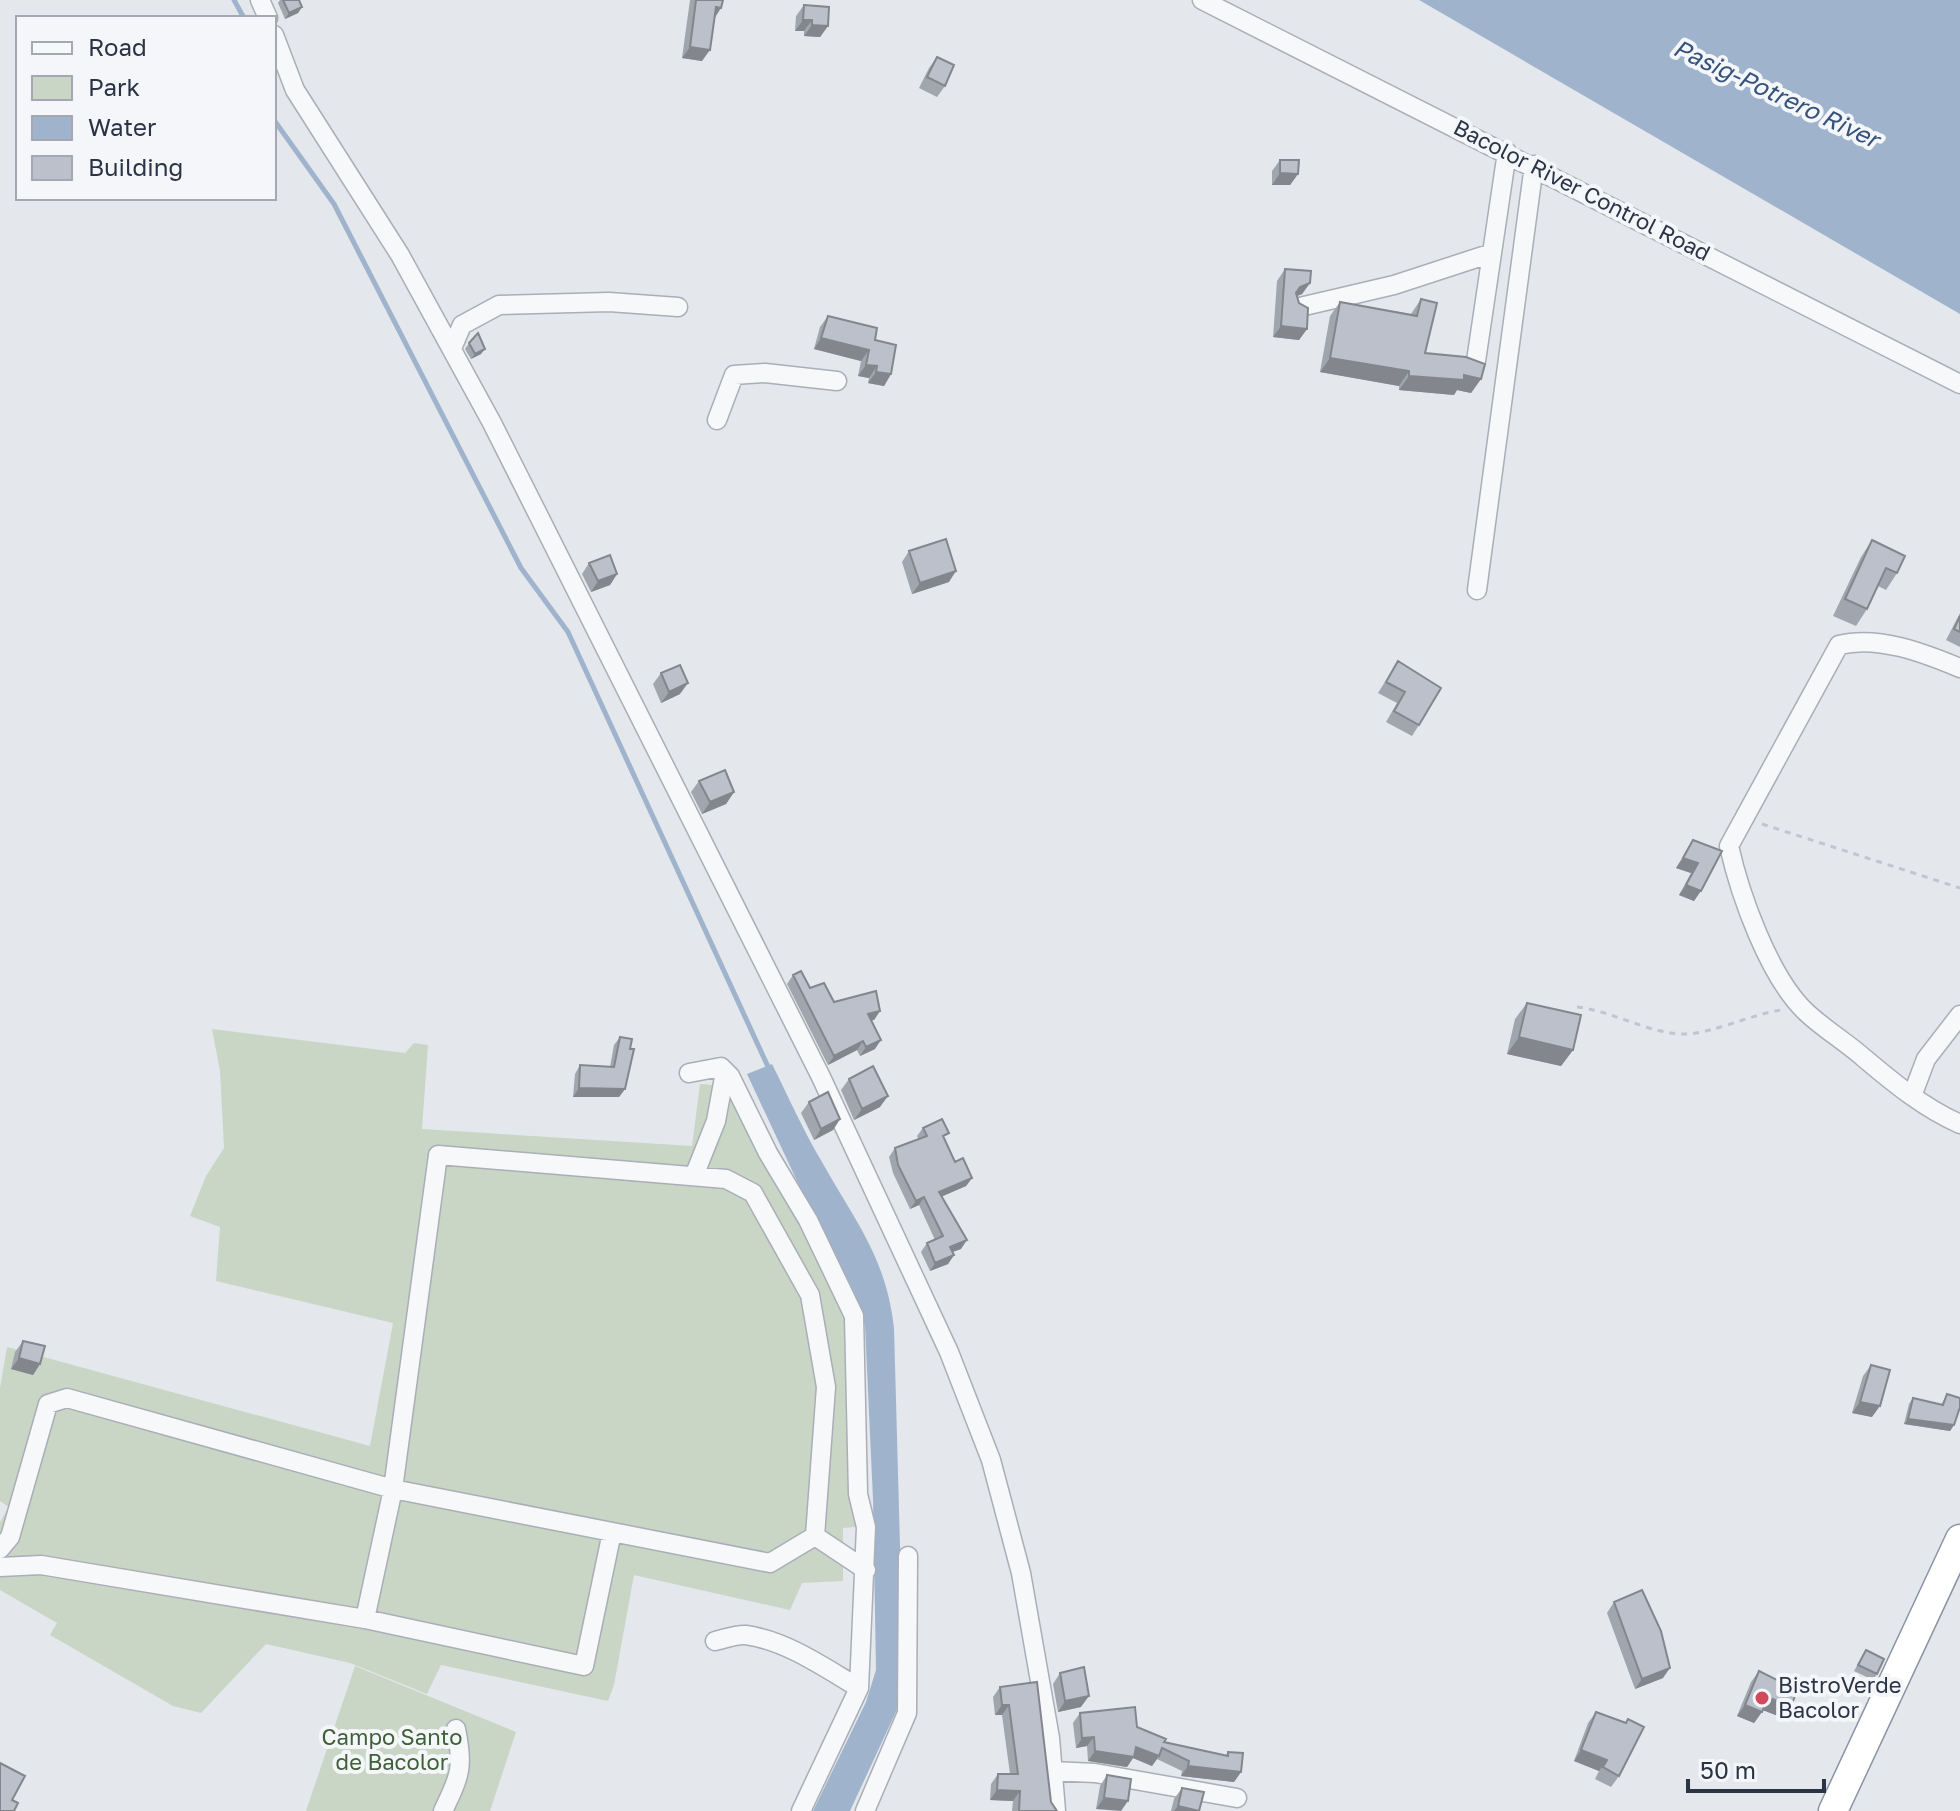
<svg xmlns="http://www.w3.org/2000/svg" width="1960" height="1811" viewBox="0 0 1960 1811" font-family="'Golos Text',sans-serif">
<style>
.green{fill:#c9d6c5}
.water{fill:#9fb4cc}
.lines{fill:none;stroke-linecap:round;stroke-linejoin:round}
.stream{stroke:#9fb4cc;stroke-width:5}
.minor-casing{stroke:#a9aeb7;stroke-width:21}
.highway-casing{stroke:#8b94a3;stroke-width:31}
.path{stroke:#c2c5cb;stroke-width:3;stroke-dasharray:6 6;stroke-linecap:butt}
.minor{stroke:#f7f8fa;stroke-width:18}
.highway{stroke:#fff;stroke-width:28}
.wall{fill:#a1a5ae}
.shaded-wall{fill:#83868d}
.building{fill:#bbc0ca;stroke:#83868d;stroke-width:2}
.poi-dot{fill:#d1495b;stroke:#f4f6f9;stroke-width:3}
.labels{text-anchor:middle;stroke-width:8;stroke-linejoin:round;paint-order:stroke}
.street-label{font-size:22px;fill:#2b3445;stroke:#f4f6f9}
.poi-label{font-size:22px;fill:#2b3445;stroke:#f4f6f9;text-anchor:start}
.park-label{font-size:22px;fill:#3f6138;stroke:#f4f6f9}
.water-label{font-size:24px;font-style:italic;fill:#34527a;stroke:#f4f6f9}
</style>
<rect width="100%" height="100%" fill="#e4e7ec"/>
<path class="green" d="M212 1029 405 1053 414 1043 428 1045 422 1129 692 1146 700 1084 728 1086 790 1202 849 1326 856 1527 843 1528V1581L802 1583 790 1610 634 1575 614 1685 608 1701 441 1665 427 1694 350 1663 266 1644 201 1713 173 1706 50 1635 57 1623 0 1590V1522L9 1507 0 1501V1388L7 1347 370 1446 393 1323 216 1281 220 1227 190 1216 206 1176 224 1148 220 1071Z
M355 1666 516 1732 490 1811H306Z"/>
<path class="water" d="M1419 0H1960V314L1426 4Z
M772 1064C788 1096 803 1130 822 1162 855 1221 886 1257 894 1328L901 1582 900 1703 850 1811H813L866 1702 876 1670 873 1499 865 1326 852 1288 811 1211 747 1074Z"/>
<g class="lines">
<path class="stream" d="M234 0 244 18
M274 120 334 204 521 568 568 632 770 1071"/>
<g class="minor-casing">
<path id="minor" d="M260 0 268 18
M1202 0 1960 384
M274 35 295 90 400 255 492 423 821 1077 949 1352 991 1460 1021 1573 1050 1738 1056 1811
M1300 307 1394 285 1492 253
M453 346 462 325 499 305 609 302 678 307
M1476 361 1507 152
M717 420 734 375 765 373 837 381
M1477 590 1534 165
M1960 668C1924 653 1878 635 1839 645L1729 846C1740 895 1769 977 1806 1012 1824 1029 1846 1042 1864 1058 1895 1084 1924 1108 1960 1124
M689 1073 721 1067 730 1076 768 1153 808 1220 854 1316 858 1494 866 1527 859 1688 801 1811
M1912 1096 1926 1059 1960 1015
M694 1176 716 1121 725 1072
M815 1536 866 1570
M0 1549 10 1537 48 1404 67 1398 393 1489 770 1563 815 1536
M0 1567 41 1565 365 1619 584 1666 612 1532
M365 1619 393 1489 438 1155 726 1179 753 1193 810 1295 826 1387 815 1536
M715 1641C725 1639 736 1634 746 1635 787 1641 825 1668 859 1688
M1051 1771 1095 1773 1237 1798
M443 1811C460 1776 464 1767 456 1729
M865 1811 907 1713 908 1556"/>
</g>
<g class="highway-casing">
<path id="highway" d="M1833 1811 1960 1539"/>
</g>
<path class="path" d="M1762 824 1960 888
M1577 1007C1613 1011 1649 1034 1685 1034 1710 1034 1753 1014 1781 1010"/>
<use href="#minor" class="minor"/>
<use href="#highway" class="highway"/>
</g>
<path class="wall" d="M280 0H283L302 7 298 13 285 19 278 3Z
M690 0H723L714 17 702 61 682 58Z
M804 5 828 26 820 37 804 36V31H795L796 16Z
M937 57 945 86 937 97 919 88 929 68Z
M1280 160 1298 174 1290 185H1272V171Z
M1285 269 1310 283 1302 294 1297 296 1307 329 1299 340 1273 337 1277 281Z
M1421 299 1425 353 1481 379 1471 393 1457 390 1454 395 1399 390V386L1320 372 1330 316 1340 302 1411 314Z
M828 316 875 340 891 374 884 386 868 383 869 378 858 376 861 361 814 349 820 327Z
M469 343 481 354 471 359 465 349Z
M1872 540 1897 573 1886 590 1878 586 1867 609 1856 626 1833 616 1861 557Z
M909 551 949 582 912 594 902 562Z
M589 563 617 574 610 585 591 592 582 574Z
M1960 613V647L1946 640Z
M1398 661 1419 725 1412 736 1386 722 1397 703 1378 693Z
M661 673 680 694 661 703 653 684Z
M699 781 734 792 726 804 702 814 691 792Z
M1693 840 1722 851 1694 901 1679 895 1691 873 1676 868Z
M793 975 810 988 834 1002 880 1011 874 1020H871L875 1049 860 1056 857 1050 828 1065 787 984Z
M1527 1003 1573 1050 1561 1066 1507 1054 1515 1019Z
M620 1037 625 1089 619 1097H573L575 1074 580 1065 610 1067 614 1045Z
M849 1079 880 1107 854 1120 841 1090Z
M809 1102 840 1119 833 1130 814 1140 801 1113Z
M923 1128 945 1139 955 1162 972 1178 966 1186 942 1196 961 1249 952 1252 954 1255 948 1264 930 1271 921 1252 927 1243 935 1240 919 1205 910 1209 893 1173 889 1157 895 1148 919 1140 917 1136Z
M23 1341 40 1364 33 1375 11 1369 15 1352Z
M1871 1365 1872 1417 1852 1413 1863 1376Z
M1947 1394 1954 1425 1950 1431 1904 1424 1909 1404 1913 1398 1941 1405Z
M1614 1602 1663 1678 1635 1689 1607 1613Z
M1866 1650 1877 1674 1873 1680 1854 1671Z
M1759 1671 1791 1707 1783 1718 1763 1710 1754 1723 1737 1716 1751 1682Z
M1060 1673 1081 1707 1058 1712 1053 1684Z
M1037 1682 1051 1802 1057 1811H1012L1013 1801 990 1800 991 1784 998 1774H1010L1002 1715H995L993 1697 1000 1687Z
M1596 1712 1619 1776 1611 1787 1595 1779 1599 1771 1574 1761 1588 1723Z
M1080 1713 1137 1727 1164 1742 1226 1755 1228 1752 1241 1772 1234 1782 1181 1776 1182 1771 1157 1759 1152 1766 1133 1758 1127 1767 1088 1761 1087 1746 1076 1748 1073 1723Z
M1107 1775 1131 1779 1096 1809 1100 1786Z
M1182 1788 1199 1811H1171L1174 1799Z"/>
<path class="shaded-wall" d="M302 7 298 13 285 19 289 13Z
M716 7 721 8 714 19Z
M803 20H812L804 31H795Z
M812 25 828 26 820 37 804 36Z
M690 47 710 50 702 61 682 58Z
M1280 173 1298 174 1290 185H1272Z
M1310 283 1302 294 1292 298 1300 287Z
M1281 326 1307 329 1299 340 1273 337Z
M821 338 869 350 861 361 814 349Z
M485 349 481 354 471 359 475 354Z
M1330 358 1409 371 1399 386 1320 372Z
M866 365 877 366 869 378 858 376Z
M876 372 891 374 884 386 868 383Z
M1464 375 1481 379 1471 393 1457 390 1454 395 1399 390 1409 376Z
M956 571 949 582 912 594 920 583Z
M617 574 610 585 591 592 598 581Z
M688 683 680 694 661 703 669 692Z
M734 792 726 804 702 814 710 802Z
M1683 858 1698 863 1691 873 1676 868Z
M1686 885 1701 891 1694 901 1679 895Z
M880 1011 874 1020 862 1022 868 1014Z
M1519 1037 1573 1050 1561 1066 1507 1054Z
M881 1040 875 1049 860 1056 866 1047Z
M863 1041 857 1050 828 1065 834 1056Z
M579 1088 625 1089 619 1097H573Z
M888 1096 880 1107 854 1120 862 1109Z
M840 1119 833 1130 814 1140 821 1129Z
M972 1178 966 1186 934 1200 939 1192Z
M924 1197 919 1205 910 1209 916 1201Z
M967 1240 961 1249 944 1255 950 1247Z
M954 1255 948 1264 930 1271 935 1263Z
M19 1358 40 1364 33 1375 11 1369Z
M1860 1402 1880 1406 1872 1417 1852 1413Z
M1908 1419 1954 1425 1950 1431 1904 1424Z
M1670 1668 1663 1678 1635 1689 1642 1679Z
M1089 1696 1081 1707 1058 1712 1065 1701Z
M1768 1697 1791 1707 1783 1718 1760 1709Z
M1002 1705H1009L1002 1715H995Z
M1745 1705 1762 1712 1754 1723 1737 1716Z
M1094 1737 1087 1746 1076 1748 1082 1738Z
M1136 1747 1159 1756 1152 1766 1133 1758 1127 1767 1088 1761 1095 1751Z
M1581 1750 1607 1760 1599 1771 1574 1761Z
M1188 1766 1241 1772 1234 1782 1181 1776Z
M997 1790 1020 1791 1013 1801 990 1800Z
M1104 1798 1128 1801 1121 1811 1096 1809Z
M1178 1806 1198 1811H1174Z"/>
<path class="building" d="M283 0H299L302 7 289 13Z
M696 0H723L721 8 716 7 710 50 690 47Z
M804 5 829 7 828 26 812 25V20H803Z
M937 57 954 65 945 86 927 77Z
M1280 160H1299L1298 174 1280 173Z
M1285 269 1311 271 1310 283 1300 287 1296 293 1299 303 1308 308 1307 329 1281 326Z
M1421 299 1437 303 1425 353 1466 357 1485 364 1481 379 1464 375V380L1409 376V371L1330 358 1340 302 1417 316Z
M828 316 877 328 875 340 896 345 891 374 876 372 877 366 866 365 869 350 821 338Z
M478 333 485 349 475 354 469 343Z
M946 539 956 571 920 583 909 551Z
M1872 540 1905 556 1897 573 1886 568 1867 609 1845 599Z
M610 555 617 574 598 581 589 563Z
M1960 616V632L1954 629Z
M1398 661 1441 688 1419 725 1394 711 1405 692 1386 682Z
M680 665 688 683 669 692 661 673Z
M725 770 734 792 710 802 699 781Z
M1693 840 1722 851 1701 891 1686 885 1698 863 1683 858Z
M801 971 810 988 824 983 834 1002 876 991 880 1011 868 1014 881 1040 866 1047 863 1041 834 1056 793 975Z
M1527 1003 1581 1015 1573 1050 1519 1037Z
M620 1037 632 1039 630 1049H634L625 1089 579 1088 580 1065 614 1067Z
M873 1066 888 1096 862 1109 849 1079Z
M828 1092 840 1119 821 1129 809 1102Z
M942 1119 949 1133 943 1136 955 1162 963 1158 972 1178 939 1192 967 1240 950 1247 954 1255 935 1263 927 1243 943 1236 924 1197 916 1201 898 1165 895 1148 927 1136 923 1128Z
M23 1341 45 1346 40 1364 19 1358Z
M1871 1365 1890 1370 1880 1406 1860 1402Z
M1947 1394 1960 1398V1407L1954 1425 1908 1419 1913 1398 1943 1405Z
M1642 1590 1661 1631 1670 1668 1642 1679 1614 1602Z
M1866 1650 1884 1659 1877 1674 1858 1665Z
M1084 1667 1089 1696 1065 1701 1060 1673Z
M1759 1671 1797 1690 1791 1707 1768 1697 1762 1712 1745 1705Z
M1037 1682 1051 1802 1057 1811H1019L1020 1791 997 1790 998 1774H1018L1009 1705H1002L1000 1687Z
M1135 1707 1137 1727 1166 1739 1164 1742 1228 1756V1752L1243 1753 1241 1772 1188 1766 1189 1761 1162 1748 1159 1756 1136 1747 1134 1757 1095 1751 1094 1737 1082 1738 1080 1713Z
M1596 1712 1626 1723 1628 1719 1644 1727 1619 1776 1603 1767 1607 1760 1581 1750Z
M0 1763 25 1776 12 1800 18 1803 14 1811H0Z
M1107 1775 1131 1779 1128 1801 1104 1798Z
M1182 1788 1204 1792 1199 1811 1178 1806Z"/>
<circle class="poi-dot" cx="1762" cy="1698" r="8"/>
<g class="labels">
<g class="street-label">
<text transform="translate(1582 190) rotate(27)" y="8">Bacolor River Control Road</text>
</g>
<g class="poi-label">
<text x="1778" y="1693">BistroVerde<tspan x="1778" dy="25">Bacolor</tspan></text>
</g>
<g class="park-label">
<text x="392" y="1745">Campo Santo<tspan x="392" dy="25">de Bacolor</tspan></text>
</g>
<g class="water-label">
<text transform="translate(1776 94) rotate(25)" y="8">Pasig-Potrero River</text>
</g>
</g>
<rect x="16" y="16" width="260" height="184" fill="#f4f6f9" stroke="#a4a8b1" stroke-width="2"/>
<rect x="32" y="42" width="40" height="12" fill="#f7f8fa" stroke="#a4a8b1" stroke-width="2"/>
<text x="88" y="56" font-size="24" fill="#2b3445">Road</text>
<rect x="32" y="76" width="40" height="24" fill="#c9d6c5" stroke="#a4a8b1" stroke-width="2"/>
<text x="88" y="96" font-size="24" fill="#2b3445">Park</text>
<rect x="32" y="116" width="40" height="24" fill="#9fb4cc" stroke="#a4a8b1" stroke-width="2"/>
<text x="88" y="136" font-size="24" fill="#2b3445">Water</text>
<rect x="32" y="156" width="40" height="24" fill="#bbc0ca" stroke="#a4a8b1" stroke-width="2"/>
<text x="88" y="176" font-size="24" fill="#2b3445">Building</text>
<path d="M1688 1779v12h136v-12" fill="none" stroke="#2b3445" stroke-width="4"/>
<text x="1700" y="1779" font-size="24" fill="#2b3445" stroke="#f4f6f9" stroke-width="6" paint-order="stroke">50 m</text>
</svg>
